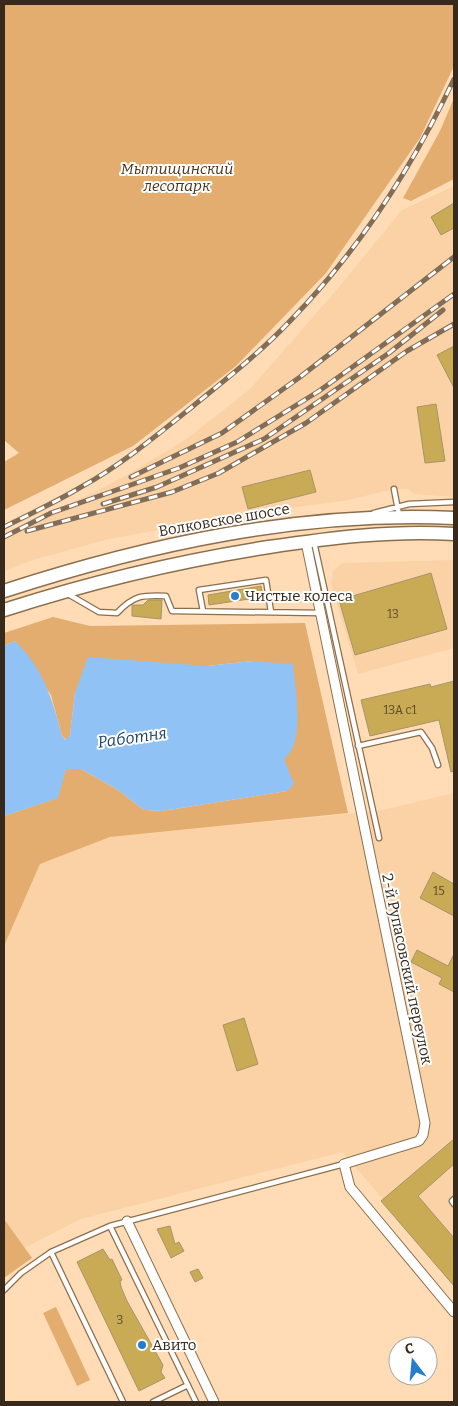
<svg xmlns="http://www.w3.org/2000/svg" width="458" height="1406" viewBox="0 0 458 1406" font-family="Bitter,serif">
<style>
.built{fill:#fad2a6}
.green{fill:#e3ad6f}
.water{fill:#91c2f5}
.building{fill:#c9aa55;stroke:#a6956a}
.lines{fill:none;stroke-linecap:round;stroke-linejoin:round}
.service-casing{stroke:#8d6e4b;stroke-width:7}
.minor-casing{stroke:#8d6e4b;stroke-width:11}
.secondary-casing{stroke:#8d6e4b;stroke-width:15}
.service{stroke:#fff;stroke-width:4.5}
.minor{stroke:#fff;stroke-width:9}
.secondary{stroke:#fff;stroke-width:12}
.rail-casing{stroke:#826d56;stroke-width:5}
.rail{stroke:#fff;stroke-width:3;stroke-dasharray:9;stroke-linecap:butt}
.poi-dot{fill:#257ecb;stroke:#fff;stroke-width:2}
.labels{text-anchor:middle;stroke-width:4;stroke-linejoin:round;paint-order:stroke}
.number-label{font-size:12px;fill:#5c4a2a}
.park-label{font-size:15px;font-style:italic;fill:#4c3315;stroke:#fff}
.street-label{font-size:15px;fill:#372a1c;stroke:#fff}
.poi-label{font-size:15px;fill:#372a1c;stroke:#fff;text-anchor:start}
.water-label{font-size:16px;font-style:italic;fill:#19446d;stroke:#fff}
</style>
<rect width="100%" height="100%" fill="#ffdcb6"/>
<path class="built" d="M454 186V497L414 494 408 489H394L344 501 264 511 109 539 36 559 4 571V538L125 476 188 438 250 389 333 294 402 210Z
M454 560V648L358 674 331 584 333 571 342 563Z
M454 793V1281L342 1152 81 1219 24 1248 4 1219V946L40 864 110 837 378 811Z"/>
<path class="green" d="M4 4H454V66L420 138 326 273 236 366 133 446 4 510V462L19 453 4 440Z
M454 98V179L411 201 403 198 440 131Z
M53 617 90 626 305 623 348 813 110 837 40 864 4 946V816L57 798 66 769H81L118 790 144 810 162 811 287 791 284 758 252 661 207 666 75 693 70 735 67 740 62 736 51 695 15 641 4 646V633Z
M4 1219 32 1258 4 1278Z
M56 1307 90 1380 77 1386 43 1313Z"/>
<path class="water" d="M15 641C44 670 52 698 62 736L66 740 70 735 75 693 88 657 207 666 252 661 293 664C295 688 306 743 284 759L294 784 287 791 162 811 144 810 118 790 81 769H66L58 798 4 816V646Z"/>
<path class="building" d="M454 203V228L441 235 431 217Z
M454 346V388L437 355Z
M436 404 445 461 425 463 417 407Z
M310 470 316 492 248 509 242 487Z
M431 573 447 629 355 655 339 600Z
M261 586 263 597 209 605 208 595Z
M148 600H162L161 619 132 616V605H143Z
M454 681V771L451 772 439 720 370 736 361 700 430 684 431 687Z
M433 872 454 884V916L420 898Z
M417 950 448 966 454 954V992L439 984 442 978 411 962Z
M244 1018 258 1064 237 1071 223 1025Z
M454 1139V1164L418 1196 454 1238V1286L381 1201Z
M170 1226 175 1244 179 1242 184 1251 171 1258 157 1229Z
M103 1249 110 1260 112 1259 122 1280 120 1281 121 1287 127 1301 163 1365 161 1372 165 1378 139 1391 77 1262Z
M198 1269 203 1278 195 1282 190 1272Z"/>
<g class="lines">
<g class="service-casing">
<path id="service" d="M394 489 399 515
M374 513 409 504 454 502
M314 542 379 838
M68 594 99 612 117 613C134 595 142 595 166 596L172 611 320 613
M203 611 199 590 266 580 271 612
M358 746 421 732 432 748 438 765
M454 1199 452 1201 454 1204
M110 1226 196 1402
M4 1290 21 1273 51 1252
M123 1402 51 1252 110 1226 344 1164
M153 1402 188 1385"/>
</g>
<g class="minor-casing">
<path id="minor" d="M306 542 425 1123 423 1135 419 1141 344 1164 350 1187 454 1312
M127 1221 214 1402"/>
</g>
<g class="secondary-casing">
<path id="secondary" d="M4 591C149 544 301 511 454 518
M4 610C91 582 179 561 269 547 330 538 392 530 454 534"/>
</g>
<use href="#service" class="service"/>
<use href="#minor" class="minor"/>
<use href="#secondary" class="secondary"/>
<g class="rail-casing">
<path id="rail" d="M131 477 222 433 300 377 454 257
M103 504 157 487 264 439 389 353 443 310
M4 527C30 514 56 502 81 487 121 465 156 436 192 407 226 379 261 352 291 320 359 250 413 166 454 79
M27 531 172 492 219 473 306 423 407 351 454 324
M4 537 51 513 179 468 237 442 319 391 454 294"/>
</g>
<use href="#rail" class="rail"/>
</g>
<g class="poi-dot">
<circle cx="235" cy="596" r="5"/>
<circle cx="142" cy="1345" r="5"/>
</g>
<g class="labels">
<g class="number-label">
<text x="393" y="618">13</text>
<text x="400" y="714">13А с1</text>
<text x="439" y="895">15</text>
<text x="120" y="1324">3</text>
</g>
<g class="park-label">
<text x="177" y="174">Мытищинский<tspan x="177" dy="17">лесопарк</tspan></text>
</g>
<g class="street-label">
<text transform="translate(224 520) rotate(-10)" y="5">Волковское шоссе</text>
<text transform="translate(407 969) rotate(78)" y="5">2-й Рупасовский переулок</text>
</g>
<g class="poi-label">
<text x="245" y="601">Чистые колеса</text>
<text x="152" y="1350">Авито</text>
</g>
<g class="water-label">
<text transform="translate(132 737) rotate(-8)" y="6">Работня</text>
</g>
</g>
<rect width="458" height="1406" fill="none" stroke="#372a1c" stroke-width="10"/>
<g transform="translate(413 1361) rotate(344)"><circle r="24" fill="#ffffff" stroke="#afaaa4"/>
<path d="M0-4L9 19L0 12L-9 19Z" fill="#257ecb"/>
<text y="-8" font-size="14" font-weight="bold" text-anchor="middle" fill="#372a1c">С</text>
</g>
</svg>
